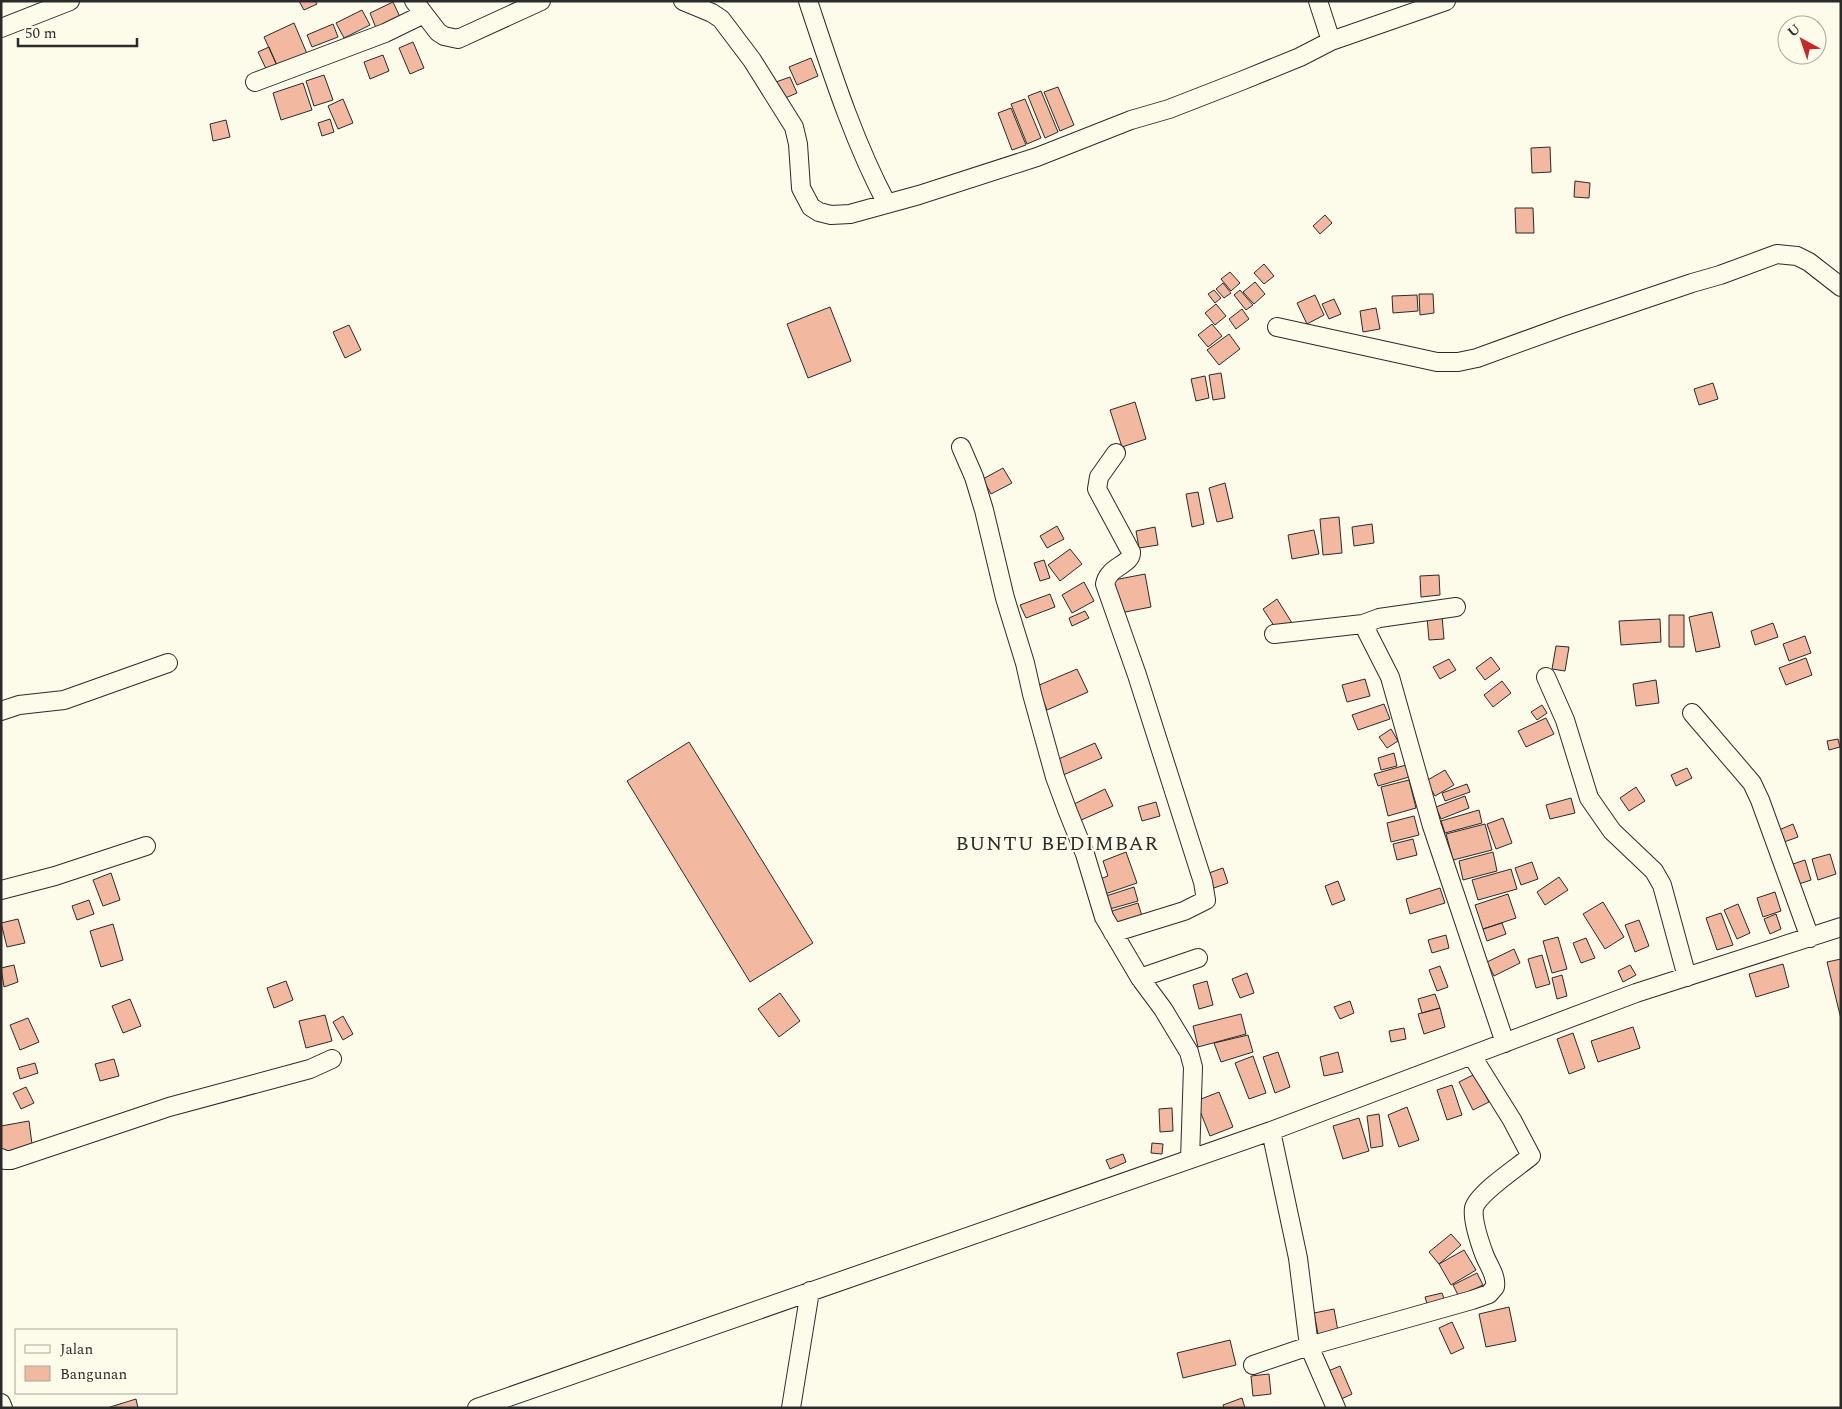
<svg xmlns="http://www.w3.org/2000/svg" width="1842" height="1409" viewBox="0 0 1842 1409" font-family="Spectral,serif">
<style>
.building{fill:#f2b8a0;stroke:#2b2b2b}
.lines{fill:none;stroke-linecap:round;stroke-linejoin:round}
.minor-casing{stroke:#2b2b2b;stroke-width:20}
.minor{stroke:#fdfbea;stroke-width:18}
.labels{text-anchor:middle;stroke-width:4;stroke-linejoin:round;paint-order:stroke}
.quarter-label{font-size:20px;letter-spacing:1px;fill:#2b2b2b;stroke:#fdfbea}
</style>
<rect width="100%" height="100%" fill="#fdfbea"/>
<path class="building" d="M299 1H315L317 4 304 10Z
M393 2 400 17 376 28 370 13Z
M362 10 370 25 344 38 336 23Z
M294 23 308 56 279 70 264 37Z
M333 24 338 37 312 47 307 35Z
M413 42 424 68 410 74 399 48Z
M269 47 279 70 269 75 258 52Z
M383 55 389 71 370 79 364 62Z
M811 58 818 76 797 85 789 67Z
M324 75 333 100 314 106 306 81Z
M790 77 797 93 783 99 776 82Z
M303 83 312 110 281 120 273 93Z
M1058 87 1074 125 1060 131 1044 92Z
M1041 91 1058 132 1045 138 1028 96Z
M343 99 353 123 338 129 328 106Z
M1025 99 1041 138 1027 144 1011 104Z
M1011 108 1026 145 1012 150 998 113Z
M330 119 334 132 322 136 318 123Z
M226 120 230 137 213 141 210 124Z
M1550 147 1551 172 1532 173 1531 148Z
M1575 181 1590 183 1589 198 1574 197Z
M1515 208H1533L1534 233H1516Z
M1325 215 1332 223 1320 234 1313 226Z
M1264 264 1274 276 1264 284 1254 273Z
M1230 272 1240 283 1231 291 1221 279Z
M1255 282 1265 294 1254 304 1243 292Z
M1223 283 1231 293 1224 298 1216 289Z
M1214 290 1221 298 1215 303 1208 294Z
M1240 290 1253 305 1246 310 1234 295Z
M1419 294H1433L1434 313 1420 315Z
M1315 295 1324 315 1307 324 1297 303Z
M1417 295 1418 311 1393 313 1392 296Z
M1334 299 1341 314 1329 319 1322 304Z
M1216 304 1226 316 1215 325 1205 313Z
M830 307 851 361 808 378 787 324Z
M1376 308 1380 329 1363 332 1360 311Z
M1242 309 1249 319 1236 329 1229 319Z
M1212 324 1222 336 1208 347 1198 335Z
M349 325 361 350 345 358 333 332Z
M1229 334 1240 349 1219 365 1207 350Z
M1221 373 1225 398 1213 400 1209 375Z
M1205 376 1209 398 1196 401 1191 379Z
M1713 383 1718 399 1699 405 1694 389Z
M1135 402 1146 439 1122 447 1110 410Z
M1003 468 1012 483 991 494 983 479Z
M1225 483 1233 518 1217 522 1209 488Z
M1198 492 1204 524 1192 527 1186 494Z
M1339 517 1342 553 1323 555 1320 519Z
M1372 524 1374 543 1354 546 1352 527Z
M1057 526 1064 539 1047 548 1040 536Z
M1155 527 1158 545 1139 548 1136 531Z
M1314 530 1319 554 1292 559 1288 535Z
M1070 549 1082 564 1060 581 1048 565Z
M1044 560 1050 578 1040 581 1034 563Z
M1145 574 1151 607 1120 613 1114 580Z
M1439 575 1440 595 1421 597 1420 576Z
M1084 582 1094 601 1072 613 1062 595Z
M1050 594 1055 607 1026 618 1020 605Z
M1277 599 1292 623 1278 632 1263 609Z
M1085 611 1089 618 1072 626 1069 618Z
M1712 612 1720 647 1696 652 1689 617Z
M1669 615H1684V647H1669Z
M1442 616 1444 639 1429 640 1427 617Z
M1660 619 1661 642 1621 645 1619 621Z
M1773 623 1778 637 1755 645 1751 631Z
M1805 636 1811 653 1789 661 1783 644Z
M1556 646 1569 647 1565 671 1552 669Z
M1491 657 1500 669 1485 680 1476 668Z
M1806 658 1812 675 1786 685 1779 668Z
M1449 659 1456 670 1440 679 1433 667Z
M1077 669 1088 692 1047 710 1037 686Z
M1365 679 1370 696 1347 702 1342 685Z
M1656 680 1659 703 1636 706 1633 684Z
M1502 681 1511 693 1493 707 1484 695Z
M1384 704 1390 719 1358 730 1352 715Z
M1542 705 1547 713 1537 720 1531 712Z
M1546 718 1554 734 1526 747 1518 731Z
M1391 729 1398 741 1387 748 1379 737Z
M1838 739 1840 747 1829 750 1827 741Z
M689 742 813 943 750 982 627 781Z
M1095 743 1102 758 1061 776 1054 761Z
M1394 753 1397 766 1381 770 1378 758Z
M1406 765 1409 777 1378 786 1374 774Z
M1687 768 1692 778 1676 786 1671 775Z
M1445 770 1454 785 1435 796 1426 781Z
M1409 780 1416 808 1388 816 1381 787Z
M1467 784 1470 792 1445 801 1442 793Z
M1636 787 1645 801 1629 811 1620 798Z
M1105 789 1113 806 1079 821 1072 805Z
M1465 796 1469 808 1441 819 1436 807Z
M1571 798 1575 813 1550 819 1546 805Z
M1156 802 1160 816 1142 821 1138 807Z
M1479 810 1482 823 1445 833 1441 821Z
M1414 816 1419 835 1391 842 1387 823Z
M1503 818 1512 843 1496 849 1487 824Z
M1485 824 1492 850 1453 860 1446 834Z
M1793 824 1798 837 1784 842 1779 830Z
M1413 839 1417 855 1397 860 1393 844Z
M1126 852 1137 883 1105 894 1100 879 1108 876 1103 861Z
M1493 852 1497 871 1463 880 1459 861Z
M1830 854 1836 874 1818 880 1812 859Z
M1805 860 1811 880 1796 885 1790 865Z
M1532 862 1538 879 1521 885 1515 868Z
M1223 868 1228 883 1211 889 1206 874Z
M1511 869 1517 889 1478 900 1472 880Z
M111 873 120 900 103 906 93 880Z
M1559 877 1568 890 1545 905 1537 892Z
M1338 881 1345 900 1332 905 1325 886Z
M1134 887 1138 901 1110 909 1106 896Z
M1440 888 1445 903 1410 914 1406 899Z
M1775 892 1781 911 1763 917 1757 898Z
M1508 894 1516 918 1483 929 1475 905Z
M89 900 94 914 77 920 72 906Z
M1603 902 1624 937 1605 949 1583 914Z
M1138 903 1142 916 1116 925 1112 911Z
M1738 904 1750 933 1737 939 1724 910Z
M1721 913 1733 945 1717 950 1706 918Z
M1776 914 1781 929 1770 934 1764 919Z
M18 919 25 943 7 947 1 923Z
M1639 920 1649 946 1635 952 1625 925Z
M1502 923 1506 934 1487 941 1483 929Z
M113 924 123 960 101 967 90 931Z
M1446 935 1449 948 1432 953 1428 940Z
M1558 937 1567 969 1552 973 1543 941Z
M1586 938 1595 958 1581 963 1573 943Z
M1514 949 1520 963 1494 976 1487 962Z
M1542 955 1550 984 1536 988 1528 959Z
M1841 959V1019L1827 962Z
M1783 964 1789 987 1756 997 1749 974Z
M14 965 18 982 4 987 1 968Z
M1630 965 1636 975 1623 982 1618 971Z
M1440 966 1448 987 1437 991 1429 970Z
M1247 973 1254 993 1240 998 1232 979Z
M1562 975 1567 996 1557 999 1552 978Z
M286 981 293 1000 274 1008 267 988Z
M1207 981 1213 1005 1199 1009 1193 985Z
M780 993 800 1021 779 1037 758 1009Z
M1435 994 1440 1008 1422 1013 1418 999Z
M130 999 141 1026 123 1033 112 1006Z
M1350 1001 1354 1013 1340 1019 1334 1007Z
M1440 1008 1445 1027 1424 1034 1418 1014Z
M1241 1014 1246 1034 1198 1047 1193 1026Z
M325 1015 332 1041 306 1048 299 1021Z
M343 1016 353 1034 343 1040 333 1022Z
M28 1018 39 1042 20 1050 10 1025Z
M1633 1027 1640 1048 1598 1062 1591 1041Z
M1404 1028 1406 1039 1391 1042 1389 1031Z
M1573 1033 1585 1068 1569 1074 1557 1039Z
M1248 1035 1253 1052 1221 1062 1214 1043Z
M1278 1052 1290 1087 1275 1093 1263 1057Z
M1338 1052 1343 1072 1324 1076 1320 1057Z
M1253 1056 1266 1093 1249 1099 1235 1063Z
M114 1059 119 1076 100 1081 95 1064Z
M35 1063 38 1073 20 1079 17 1068Z
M1475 1074 1489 1102 1473 1110 1459 1082Z
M1452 1085 1462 1115 1447 1120 1437 1090Z
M26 1087 34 1103 21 1109 13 1093Z
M1219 1092 1233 1127 1210 1136 1196 1101Z
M1407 1107 1419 1140 1399 1147 1388 1115Z
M1172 1108 1173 1131 1160 1132 1159 1109Z
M1379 1114 1383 1146 1371 1148 1367 1116Z
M1359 1118 1369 1151 1343 1159 1333 1126Z
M29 1121 33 1152 1 1151V1126Z
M1152 1143 1163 1144 1162 1154 1151 1153Z
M1123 1154 1126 1162 1110 1169 1106 1160Z
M1451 1234 1461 1245 1439 1264 1429 1252Z
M1464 1250 1476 1270 1451 1285 1439 1264Z
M1477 1273 1483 1285 1459 1297 1453 1285Z
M1442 1293 1445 1301 1428 1307 1425 1297Z
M1509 1307 1516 1341 1486 1347 1479 1314Z
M1334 1309 1338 1331 1318 1334 1314 1313Z
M1452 1322 1464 1348 1451 1354 1439 1328Z
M1230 1340 1236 1365 1183 1378 1177 1353Z
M1340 1366 1352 1394 1339 1400 1326 1372Z
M1269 1374 1271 1394 1253 1396 1251 1376Z
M1242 1398 1245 1408H1224L1223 1405Z
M136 1399 138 1408H107Z"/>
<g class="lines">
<g class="minor-casing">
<path id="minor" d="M414 1 438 32 444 36 458 39 541 1
M683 1 712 13 721 19 752 60 794 127 798 144 801 188 811 207 819 212 831 215 850 214 919 195 1037 157 1131 120 1169 109 1241 81 1300 57 1331 41 1446 1
M808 1C831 70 853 140 887 204
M1318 1 1331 41
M1 28 70 1
M255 82 385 33 424 14
M1277 327 1437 362H1458L1477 358 1568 325 1692 283 1720 275 1777 254 1797 256 1809 262 1841 287
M961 447 974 477 984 510 1005 598 1025 663 1032 694 1055 777 1068 812 1085 854 1104 917 1140 978 1163 1009 1189 1052 1193 1067 1190 1159
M1363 624 1379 618 1456 607
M1274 634 1363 624 1390 677 1432 826 1505 1043
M1546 677 1565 720 1589 798 1612 831 1654 871 1662 885 1687 977
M1 711 19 705 64 700 168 663
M1692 713 1752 783 1760 800 1810 938
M1 890 55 876 146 846
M1113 933 1184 911 1206 900 1203 882 1137 675 1105 584C1108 566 1132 565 1131 552L1097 489 1099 477 1116 453
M1140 978 1198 958
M1271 1131 1298 1258 1309 1346 1336 1408
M1 1158 5 1160H11L169 1107 310 1069 332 1059
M1253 1365 1309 1346 1472 1300 1489 1294 1495 1287C1497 1276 1488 1265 1484 1254 1480 1243 1472 1220 1474 1208 1478 1193 1518 1167 1531 1156L1512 1120 1472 1056
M1 1403 3 1408
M477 1408 1271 1131 1636 993 1841 927
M791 1408 810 1291"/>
</g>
<use href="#minor" class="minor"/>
</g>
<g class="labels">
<g class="quarter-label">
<text x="1057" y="850">BUNTU BEDIMBAR</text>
</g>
</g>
<rect width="1842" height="1409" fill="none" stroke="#2b2b2b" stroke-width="5"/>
<rect x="15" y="1329" width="162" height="65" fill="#fdfbea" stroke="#a9a89e"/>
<rect x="25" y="1345" width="25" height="8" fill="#fdfbea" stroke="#a9a89e"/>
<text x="60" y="1354" font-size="15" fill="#2b2b2b">Jalan</text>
<rect x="25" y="1366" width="25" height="15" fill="#f2b8a0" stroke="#a9a89e"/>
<text x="60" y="1379" font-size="15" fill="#2b2b2b">Bangunan</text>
<g transform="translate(1802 40) rotate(320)"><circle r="24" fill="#fdfbea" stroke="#a9a89e"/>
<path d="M0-4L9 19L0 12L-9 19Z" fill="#c62828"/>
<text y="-8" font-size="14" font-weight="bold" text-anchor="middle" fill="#2b2b2b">U</text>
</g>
<path d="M18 38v8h119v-8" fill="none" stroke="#2b2b2b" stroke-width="2.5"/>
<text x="25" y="38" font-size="15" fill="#2b2b2b" stroke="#fdfbea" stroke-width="4" paint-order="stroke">50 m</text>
</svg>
